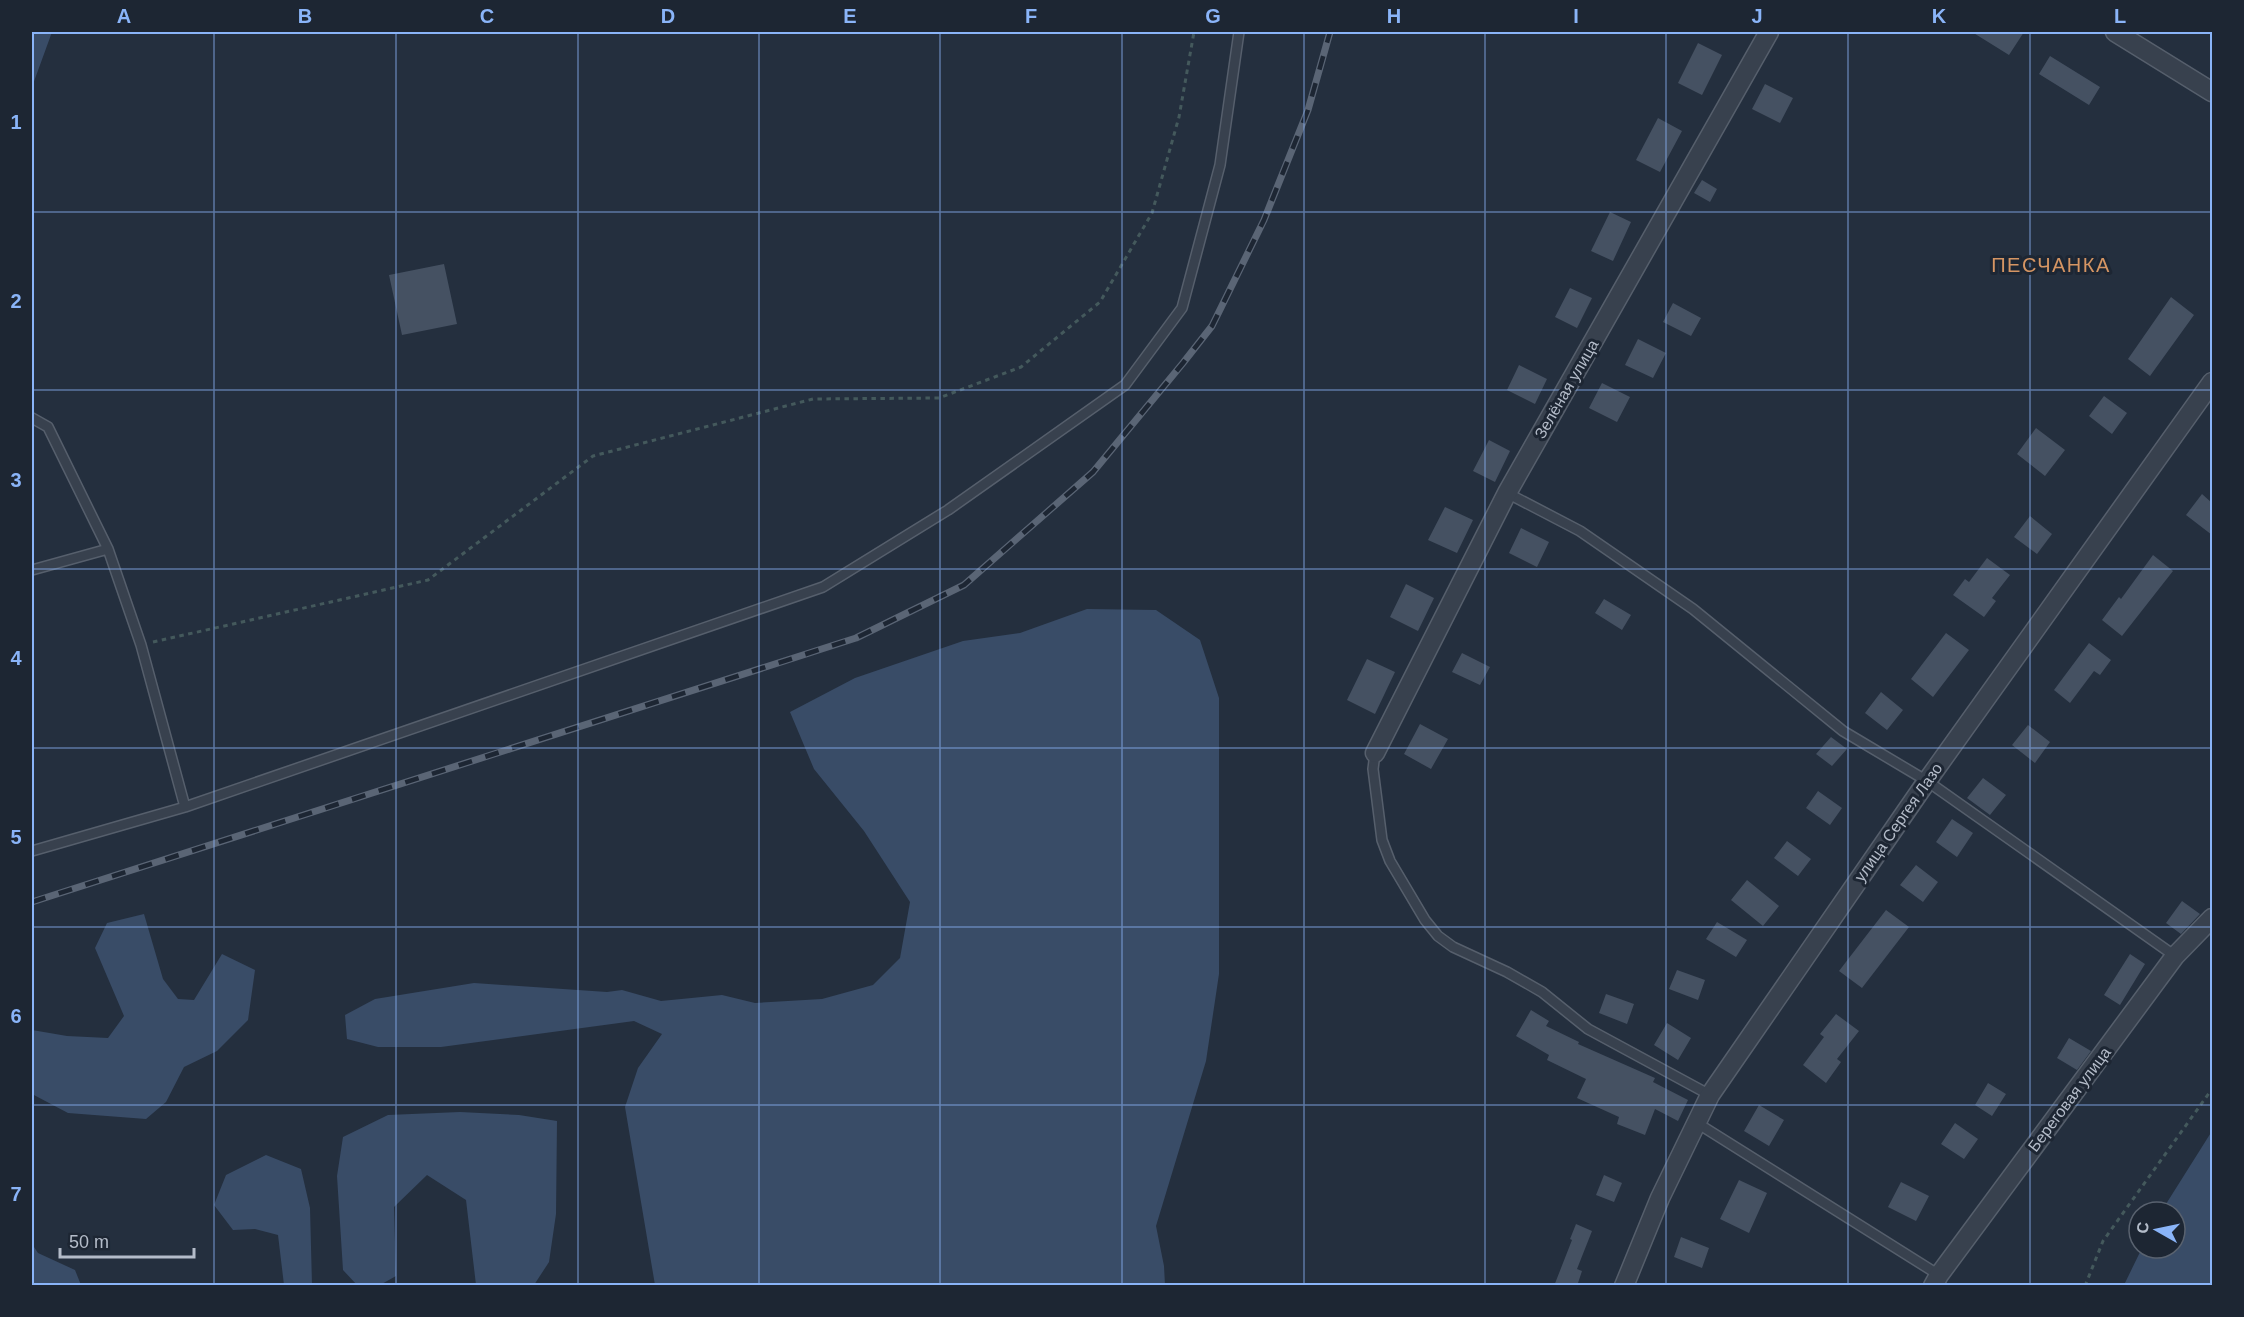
<svg xmlns="http://www.w3.org/2000/svg" width="2244" height="1317" viewBox="0 0 2244 1317" font-family="Helvetica,sans-serif">
<style>
.water{fill:#394c67}
.building{fill:#455162}
.lines{fill:none;stroke-linecap:round;stroke-linejoin:round}
.lane-casing{stroke:#565f6c;stroke-width:12}
.street-casing{stroke:#565f6c;stroke-width:21}
.path{stroke:#44595c;stroke-width:3;stroke-dasharray:4.5 4.5;stroke-linecap:butt}
.lane{stroke:#38414e;stroke-width:9}
.street{stroke:#38414e;stroke-width:18}
.rail-casing{stroke:#5a6575;stroke-width:7}
.rail{stroke:#1d2633;stroke-width:4.5;stroke-dasharray:14;stroke-linecap:butt}
.grid{fill:none;stroke:#8ab4f8;stroke-width:1.5;stroke-opacity:0.55}
.labels{text-anchor:middle;stroke-width:6;stroke-linejoin:round;paint-order:stroke}
.street-label{font-size:16px;fill:#b4bcc9;stroke:#1d2633}
.quarter-label{font-size:20px;letter-spacing:1.5px;fill:#d59563;stroke:#1d2633}
.neatline{fill:none;stroke:#8ab4f8;stroke-width:2}
.grid-label{font-size:20px;text-anchor:middle;font-weight:bold;fill:#8ab4f8}
</style>
<rect width="100%" height="100%" fill="#242f3e"/>
<path class="water" d="M32 32H52L32 87Z
M1087 609 1156 610 1200 640 1219 698V974L1206 1061 1156 1226 1164 1266 1165 1285H655L625 1107 638 1068 662 1034 634 1021 441 1047H378L347 1039 345 1015 375 999 474 983 607 992 622 990 661 1001 722 995 755 1003 822 999 873 985 900 958 910 902 864 831 814 769 790 712 855 678 963 641 1020 633Z
M144 914 163 979 178 999 194 1000 222 954 255 970 248 1020 217 1051 184 1067 166 1102 146 1119 68 1113 32 1094V1030L67 1036 108 1038 124 1016 95 948 107 923Z
M460 1112 519 1115 557 1121 556 1214 549 1262 534 1285H476L466 1200 427 1175 394 1207 396 1276 380 1285H357L343 1270 337 1176 343 1137 388 1115Z
M2212 1131V1285H2124L2142 1248H2175V1212H2161Z
M266 1155 301 1169 310 1208 312 1285H284L278 1235 255 1229 233 1230 214 1205 226 1175Z
M32 1244 38 1253 75 1270 81 1285H32Z"/>
<path class="building" d="M1972 32H2024L2009 55Z
M1698 43 1722 55 1702 95 1678 83Z
M2050 56 2100 87 2089 105 2039 74Z
M1765 84 1793 98 1780 123 1752 109Z
M1658 118 1682 131 1660 172 1636 160Z
M1702 180 1717 189 1710 202 1694 193Z
M1610 212 1631 222 1613 261 1591 251Z
M444 264 457 324 402 335 389 275Z
M1570 288 1592 298 1577 328 1555 317Z
M2171 297 2194 315 2150 376 2128 359Z
M1673 303 1701 318 1691 336 1663 322Z
M1638 339 1666 353 1653 378 1625 365Z
M1519 365 1547 379 1535 404 1507 390Z
M1602 383 1630 397 1617 422 1589 408Z
M2104 396 2127 413 2112 434 2089 416Z
M2036 428 2065 450 2045 476 2017 454Z
M1489 440 1510 451 1495 482 1473 471Z
M2202 494 2212 503V535L2186 515Z
M1445 507 1473 520 1457 553 1428 540Z
M2030 516 2052 534 2037 554 2014 537Z
M1521 528 1549 542 1537 567 1509 553Z
M2153 555 2173 571 2122 636 2102 620 2119 597 2121 599Z
M1987 558 2010 575 1992 598 1996 601 1984 617 1953 595 1965 579 1969 582Z
M1406 584 1434 598 1418 631 1390 617Z
M1604 599 1631 615 1622 630 1595 613Z
M1946 633 1969 650 1933 697 1911 679Z
M2089 643 2111 660 2100 675 2094 671 2070 703 2054 690Z
M1462 653 1490 667 1480 685 1452 672Z
M1367 659 1395 672 1375 714 1347 700Z
M1881 692 1903 710 1887 730 1865 713Z
M1420 724 1448 739 1431 769 1404 754Z
M2028 725 2050 742 2035 763 2012 745Z
M1831 737 1847 749 1832 766 1816 754Z
M1983 778 2006 795 1990 815 1967 798Z
M1818 791 1842 808 1830 825 1806 808Z
M1952 819 1973 833 1957 857 1936 842Z
M1787 841 1811 859 1798 876 1774 858Z
M1916 865 1938 882 1923 902 1900 885Z
M1747 880 1779 906 1763 926 1731 900Z
M2182 901 2200 914 2181 934 2166 923Z
M1886 910 1909 927 1862 988 1839 971Z
M1717 922 1747 940 1736 957 1706 939Z
M2130 954 2145 964 2120 1005 2104 995Z
M1677 970 1705 980 1698 1000 1669 989Z
M1606 994 1634 1004 1627 1024 1599 1013Z
M1531 1010 1549 1021 1546 1026 1579 1042 1578 1044 1655 1078 1653 1082 1688 1100 1678 1121 1655 1109 1645 1135 1617 1124 1619 1117 1577 1098 1586 1079 1547 1060 1549 1055 1516 1036Z
M1836 1014 1859 1031 1837 1059 1841 1062 1826 1083 1803 1065 1824 1037 1820 1034Z
M1667 1023 1691 1038 1678 1060 1654 1045Z
M2069 1038 2091 1051 2077 1070 2057 1058Z
M1988 1083 2006 1094 1992 1116 1975 1105Z
M1759 1105 1784 1120 1769 1146 1744 1131Z
M1955 1123 1978 1139 1964 1159 1941 1144Z
M1604 1175 1622 1183 1614 1202 1596 1195Z
M1739 1180 1767 1193 1749 1233 1720 1219Z
M1901 1182 1929 1196 1916 1221 1888 1207Z
M1576 1224 1592 1231 1577 1269 1582 1271 1577 1286H1554L1572 1240 1570 1239Z
M1681 1237 1709 1248 1702 1268 1674 1257Z"/>
<g class="lines">
<g class="lane-casing">
<path id="lane" d="M32 418 48 427 108 549 141 645 185 807
M1507 493 1580 531 1609 551 1693 609 1843 731 1927 781 2175 956
M32 570 108 549
M1375 753 1373 769 1382 840 1390 861 1425 920 1438 936 1453 947 1507 972 1542 992 1588 1029 1710 1095
M32 851 185 807 823 587 948 510 1125 385 1182 308 1220 165 1239 32
M1697 1123 1939 1275"/>
</g>
<g class="street-casing">
<path id="street" d="M2115 32 2212 92
M1375 753 1507 493 1769 32
M1624 1286 1660 1198 1710 1095 1927 781 2212 382
M1933 1286 1939 1275 2175 956 2212 918"/>
</g>
<path class="path" d="M153 642 428 580 593 456 813 399 939 398 1021 367 1100 302 1152 213 1179 117 1194 32
M2085 1286 2103 1241 2212 1089"/>
<use href="#lane" class="lane"/>
<use href="#street" class="street"/>
<g class="rail-casing">
<path id="rail" d="M32 902 856 638 964 585 1093 472 1183 363 1212 326 1264 220 1308 110 1330 32"/>
</g>
<use href="#rail" class="rail"/>
</g>
<path class="grid" d="M214 32V1286M396 32V1286M578 32V1286M759 32V1286M940 32V1286M1122 32V1286M1304 32V1286M1485 32V1286M1666 32V1286M1848 32V1286M2030 32V1286M32 212H2212M32 390H2212M32 569H2212M32 748H2212M32 927H2212M32 1105H2212"/>
<g class="labels">
<g class="street-label">
<text transform="translate(1566 389) rotate(-60)" y="6">Зелёная улица</text>
<text transform="translate(1898 822) rotate(-55)" y="6">улица Сергея Лазо</text>
<text transform="translate(2069 1099) rotate(-53)" y="6">Береговая улица</text>
</g>
<g class="quarter-label">
<text x="2051" y="272">ПЕСЧАНКА</text>
</g>
</g>
<rect width="2244" height="1317" fill="none" stroke="#1d2633" stroke-width="66"/>
<g transform="translate(2157 1230) rotate(279)"><circle r="28" fill="#1d2633" stroke="#59626f" stroke-width="1.5"/>
<path d="M0-4.5L10 22L0 15L-10 22Z" fill="#8ab4f8"/>
<text y="-9" font-size="16" font-weight="bold" text-anchor="middle" fill="#b4bcc9">С</text>
</g>
<path d="M60 1248v9h134v-9" fill="none" stroke="#b4bcc9" stroke-width="3"/>
<text x="69" y="1248" font-size="18" fill="#b4bcc9" stroke="#1d2633" stroke-width="4.5" paint-order="stroke">50 m</text>
<rect x="33" y="33" width="2178" height="1251" class="neatline"/>
<g class="grid-label">
<text x="124" y="23">A</text>
<text x="305" y="23">B</text>
<text x="487" y="23">C</text>
<text x="668" y="23">D</text>
<text x="850" y="23">E</text>
<text x="1031" y="23">F</text>
<text x="1213" y="23">G</text>
<text x="1394" y="23">H</text>
<text x="1576" y="23">I</text>
<text x="1757" y="23">J</text>
<text x="1939" y="23">K</text>
<text x="2120" y="23">L</text>
<text x="16" y="129">1</text>
<text x="16" y="308">2</text>
<text x="16" y="487">3</text>
<text x="16" y="665">4</text>
<text x="16" y="844">5</text>
<text x="16" y="1023">6</text>
<text x="16" y="1201">7</text>
</g>
</svg>
